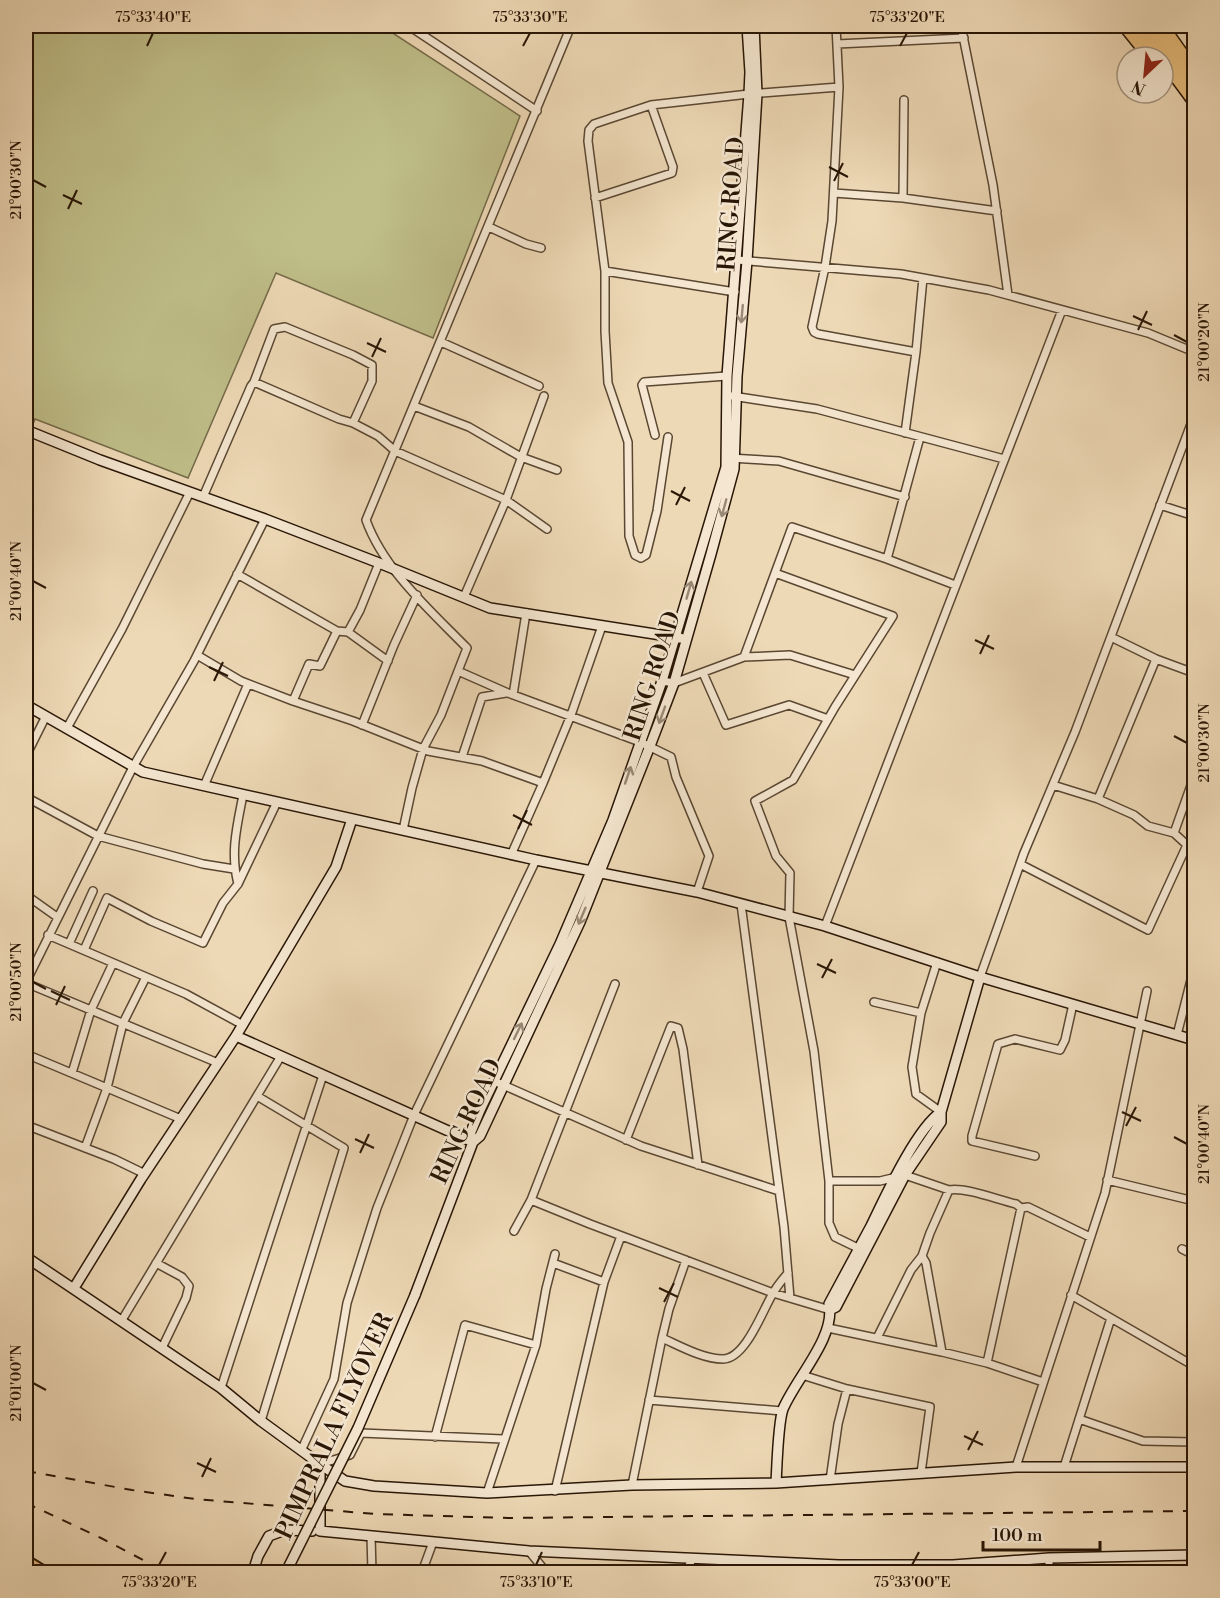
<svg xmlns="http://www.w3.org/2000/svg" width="1220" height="1598" viewBox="0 0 1220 1598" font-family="'Libre Bodoni',serif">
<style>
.garden{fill:#bfbe89;stroke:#746a48;stroke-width:1.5}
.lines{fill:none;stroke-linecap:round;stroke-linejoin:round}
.street-casing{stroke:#5a4732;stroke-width:10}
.secondary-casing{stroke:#291606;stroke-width:12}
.primary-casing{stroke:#291606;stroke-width:14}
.highway-casing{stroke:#291606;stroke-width:15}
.street{stroke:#f4e6d0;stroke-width:7}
.secondary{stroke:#f4e6d0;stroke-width:9}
.primary{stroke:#e7bc7b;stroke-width:10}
.highway{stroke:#e7bc7b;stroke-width:12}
.rail{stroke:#291606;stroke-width:2;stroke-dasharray:10 10;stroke-linecap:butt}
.secondary-bridge-casing{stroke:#291606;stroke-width:12;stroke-linecap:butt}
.secondary-bridge{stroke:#f4e6d0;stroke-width:9}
.oneway{stroke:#998875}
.ticks{fill:none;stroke:#291606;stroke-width:2}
.labels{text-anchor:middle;stroke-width:5;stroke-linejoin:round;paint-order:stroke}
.street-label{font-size:24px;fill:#291606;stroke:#f4e6d0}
.neatline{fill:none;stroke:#291606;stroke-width:2}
.ticks-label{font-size:15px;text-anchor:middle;fill:#291606}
</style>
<rect width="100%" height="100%" fill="#eed9b6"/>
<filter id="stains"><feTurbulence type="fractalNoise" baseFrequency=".00333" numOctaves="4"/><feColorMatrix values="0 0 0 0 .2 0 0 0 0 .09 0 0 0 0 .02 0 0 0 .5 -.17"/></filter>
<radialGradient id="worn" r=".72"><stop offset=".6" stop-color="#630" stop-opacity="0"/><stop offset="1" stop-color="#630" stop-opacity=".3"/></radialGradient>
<path class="garden" d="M26 26H382L520 116 433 338 276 273 188 478 35 419 33 424 26 421Z"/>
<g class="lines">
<g class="street-casing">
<path id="street" d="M409 26 537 111
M836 26 839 87 832 221 825 267 812 327 814 332 818 334 916 352 905 433
M961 26 993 185 1008 295
M837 44 964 38
M834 193 903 198 997 211
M595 198 672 173 673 167 651 105
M903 198 904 100
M489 227 526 244 541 248
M737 260 901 274 989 290 1148 333 1194 352
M605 271 735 292
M441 342 539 386
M916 352 923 278
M254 382 339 419 353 423 378 436 395 451 506 500 547 529
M732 396 817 409 1004 459
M414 406 469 427 521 457 557 470
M655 435 642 385 644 382 727 376
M668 437 657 511 646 555 641 558 635 555 629 536 628 442 608 383 605 331V271L588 141 589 130 594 124 651 105 749 94 839 87
M730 458 779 461 905 497
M203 497 251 386 254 382 274 329 285 327 353 355 372 365V381L353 423
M1160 505 1194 516
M887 559 955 585
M775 573 893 616 835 707 793 780 755 801 776 856 790 873 789 917 814 1051 829 1181V1223L835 1237 862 1250
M237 574 337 631
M464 597 506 500 544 396
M348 632 388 661
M1111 637 1156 659 1194 673
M197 655 241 681 293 701 353 721 428 751 482 761 543 783 511 855
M744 657 790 655 855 675
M458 671 467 648C430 610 384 570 366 520L571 26
M703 673 726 725 789 705 828 719
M662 681 674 683 744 657 792 527 887 559 920 437
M513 695 526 613
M293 701 309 664 320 666 337 631 348 632 360 610 379 563
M362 725 394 645 417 595
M67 728 122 629 190 492
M26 756 46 716
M462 757 482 697 506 693
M543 783 571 715 602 626
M1053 785 1098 799 1134 815 1148 826 1174 833 1187 845H1194
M204 786 248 684
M26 797 98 836 203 864 234 869
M1098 799 1156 659
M403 830 412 788 423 749 441 715 458 671 508 693 640 742 671 757 676 777 709 856 697 892
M1174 833 1194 777
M1020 864 1148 930 1187 845
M238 884C230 852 237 826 243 795
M26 895 57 917
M741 904 784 1227 790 1298
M825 926 1062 310
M48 935 186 994 243 1025
M69 944 93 891
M84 950 107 898 151 921 203 943 223 903 238 884 277 802
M937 962 921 1013 912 1067 916 1094 941 1112
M980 977 1024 853 1075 732 1194 416
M26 982 133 767 194 661 265 519
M26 983 218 1063
M874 1002 921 1013
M1177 1035 1194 968
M26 1054 181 1119
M72 1073 91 1010 113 963
M494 1081 641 1146 779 1191
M257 1096 344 1148 261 1421
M26 1125 114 1159 145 1174
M626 1140 671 1026 678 1028 683 1049 698 1165
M85 1148 107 1088 123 1023 146 977
M1035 1156 972 1141V1136L998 1044 1015 1039 1060 1050 1065 1040 1073 1004
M1107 1180 1194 1201
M829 1181H880L905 1175 949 1190C966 1187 998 1200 1016 1204L1021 1208 1028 1207 1090 1237
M531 1200 590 1224 773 1293 830 1310
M514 1231 531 1200 615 984
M1182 1249 1194 1255
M922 1256 926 1263 942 1352
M156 1263 182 1277 189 1286 186 1298 162 1348
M553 1263 604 1282
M1071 1295 1194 1366
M122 1320 281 1056
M828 1328 942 1352 987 1363 1043 1382
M662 1338C680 1346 703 1359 723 1359 745 1359 762 1312 772 1295 776 1287 782 1280 788 1273
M877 1338 911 1270 922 1256 930 1233 949 1190
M987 1363 1021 1208
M802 1375 847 1389 930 1407 921 1473
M221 1388 323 1075
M649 1400 782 1411
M1079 1419 1143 1441 1194 1442
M435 1437 465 1325 536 1345
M301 1451 334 1379 347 1303 377 1208 414 1115 536 860
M320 1464 350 1455 361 1433 503 1439
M1016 1467 1105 1193 1147 991
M1064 1467 1111 1318
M830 1480 838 1424 847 1389
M632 1485 662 1338 669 1309 686 1260
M555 1491 604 1282 621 1236
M487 1493 536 1345 546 1289 555 1254
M371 1536 372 1572
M529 1551 546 1572
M1049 1558V1572
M422 1572 433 1542
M685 1572 692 1560"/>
</g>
<g class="secondary-casing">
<path id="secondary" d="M26 430 100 460 265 519 379 563 490 608 680 638
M26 705 143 772 536 860 697 892 825 926 980 977 1194 1040
M236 1036 473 1142
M473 1142 470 1134 480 1110 560 944 613 820 662 681 726 467 727 376 749 94 750 72 747 26
M26 1257 221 1388 261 1421 320 1464V1531L529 1551 839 1565H953L1049 1558 1194 1555
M74 1288 141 1179 236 1036 336 867 352 819
M415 1295 473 1142 480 1136 580 922 650 746 674 683 711 554 734 469 737 376 747 261 757 94 754 26
M830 1310 836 1307 905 1175 941 1122V1112L980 977
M320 1464 345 1481 374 1486 487 1493 632 1485 776 1483 1016 1467H1194
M776 1483C777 1466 778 1423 783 1409 796 1378 836 1337 829 1304 843 1278 857 1252 871 1226 885 1197 916 1129 941 1112
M253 1572 258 1556 269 1536 285 1530 312 1531"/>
</g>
<g class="primary-casing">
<path id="primary" d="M26 1561 44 1572"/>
</g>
<g class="highway-casing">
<path id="highway" d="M1125 26 1150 57
M1138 26 1162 57
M1150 26 1194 85
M1162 26 1194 71
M1163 59 1194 101"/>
</g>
<use href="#street" class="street"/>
<use href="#secondary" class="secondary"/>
<use href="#primary" class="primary"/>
<use href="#highway" class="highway"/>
<path class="rail" d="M26 1471 132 1490 195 1499 375 1514 508 1518 1194 1511
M26 1503 101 1538 166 1572"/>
<g class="secondary-bridge-casing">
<path id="secondary-bridge" d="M286 1572 358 1428 415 1295"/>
</g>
<use href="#secondary-bridge" class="secondary-bridge"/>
</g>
<defs><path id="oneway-shaft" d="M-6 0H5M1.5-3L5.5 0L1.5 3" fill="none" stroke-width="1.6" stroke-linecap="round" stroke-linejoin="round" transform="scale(1.5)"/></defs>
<g class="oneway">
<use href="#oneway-shaft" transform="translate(742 314) rotate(95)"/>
<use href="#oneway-shaft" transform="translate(724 508) rotate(105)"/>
<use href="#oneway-shaft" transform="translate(689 590) rotate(-74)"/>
<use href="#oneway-shaft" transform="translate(662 715) rotate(110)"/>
<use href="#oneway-shaft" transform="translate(628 775) rotate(-71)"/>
<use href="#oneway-shaft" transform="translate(582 916) rotate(113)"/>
<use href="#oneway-shaft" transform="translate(518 1031) rotate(-64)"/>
</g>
<path class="ticks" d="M147 46 153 33M523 46 530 33M900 46 907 33M829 167 848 177M33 180 46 187M834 181 843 163M63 195 82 204M68 209 77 190M1133 316 1152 325M1138 330 1147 311M1174 335 1187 342M367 343 386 352M372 357 381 338M671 491 690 501M676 505 685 487M33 581 46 588M975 640 994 649M980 654 989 635M209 667 228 676M214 681 223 662M1174 736 1187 743M513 815 532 825M518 829 527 810M817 964 836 973M822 978 832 959M33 982 46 989M51 991 70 1000M56 1005 65 986M1122 1112 1141 1121M1126 1126 1136 1107M1174 1137 1187 1144M355 1139 374 1148M360 1153 369 1134M659 1288 678 1297M664 1302 674 1283M33 1383 46 1390M964 1436 983 1445M968 1450 978 1431M197 1463 216 1472M202 1477 211 1458M159 1565 166 1552M536 1565 542 1552M912 1565 919 1552"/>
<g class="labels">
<g class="street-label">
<text transform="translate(731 204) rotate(-86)" y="8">RING ROAD</text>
<text transform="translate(652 676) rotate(-72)" y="8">RING ROAD</text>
<text transform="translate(466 1121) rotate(-65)" y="8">RING ROAD</text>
<text transform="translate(334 1426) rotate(-65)" y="8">PIMPRALA FLYOVER</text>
</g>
</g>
<rect width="1220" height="1598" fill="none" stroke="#eed9b6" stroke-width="66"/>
<g transform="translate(1145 75) rotate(206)"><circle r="28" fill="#f4e6d0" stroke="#a3937f" stroke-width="1.5"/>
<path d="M0-4.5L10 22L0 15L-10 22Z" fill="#8f2418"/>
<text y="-9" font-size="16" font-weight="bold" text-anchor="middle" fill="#291606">N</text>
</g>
<path d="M983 1541v9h117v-9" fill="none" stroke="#291606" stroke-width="3"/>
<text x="992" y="1541" font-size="18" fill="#291606" stroke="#f4e6d0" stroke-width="4.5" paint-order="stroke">100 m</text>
<rect x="33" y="33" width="1154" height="1532" class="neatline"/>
<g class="ticks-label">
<text x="153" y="22">75°33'40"E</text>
<text x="530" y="22">75°33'30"E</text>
<text x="907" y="22">75°33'20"E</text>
<text transform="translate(16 180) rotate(-90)" y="5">21°00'30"N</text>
<text transform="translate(1204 342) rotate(-90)" y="5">21°00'20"N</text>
<text transform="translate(16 581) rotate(-90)" y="5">21°00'40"N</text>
<text transform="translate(1204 743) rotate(-90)" y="5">21°00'30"N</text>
<text transform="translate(16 982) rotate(-90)" y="5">21°00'50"N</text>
<text transform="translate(1204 1144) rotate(-90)" y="5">21°00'40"N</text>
<text transform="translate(16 1383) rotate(-90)" y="5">21°01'00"N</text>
<text x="159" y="1587">75°33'20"E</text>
<text x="536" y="1587">75°33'10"E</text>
<text x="912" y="1587">75°33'00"E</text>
</g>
<rect width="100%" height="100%" filter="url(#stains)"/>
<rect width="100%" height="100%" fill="url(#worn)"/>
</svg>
